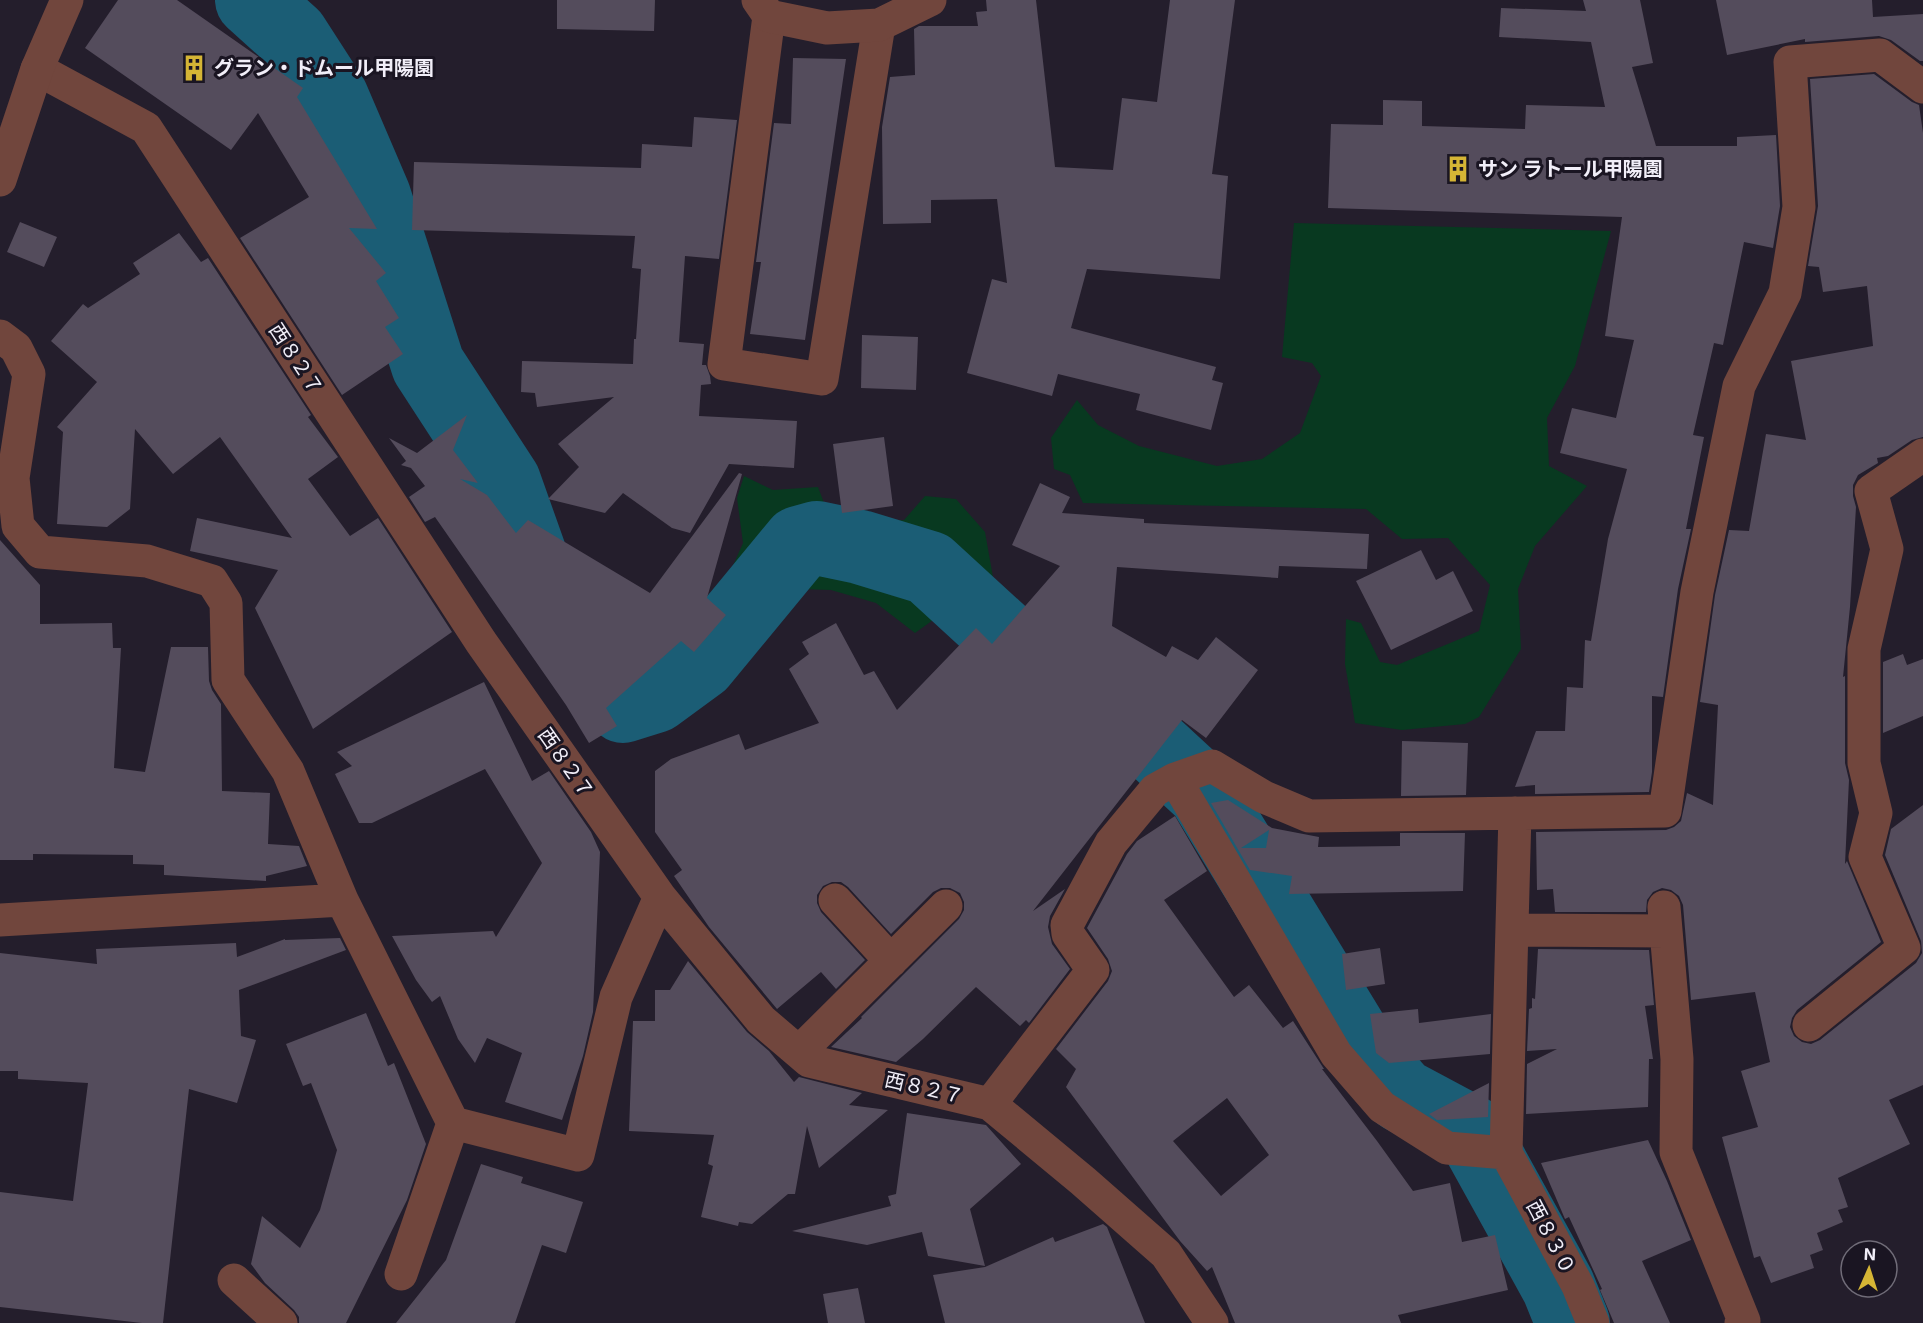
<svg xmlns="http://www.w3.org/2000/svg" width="1923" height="1323" viewBox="0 0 1923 1323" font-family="Inter,'Noto Sans JP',sans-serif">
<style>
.green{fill:#083920}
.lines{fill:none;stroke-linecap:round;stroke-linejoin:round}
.river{stroke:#1b5d75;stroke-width:74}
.building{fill:#544c5c;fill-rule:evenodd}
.minor{stroke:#71463d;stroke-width:33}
.tertiary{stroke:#71463d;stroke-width:33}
.labels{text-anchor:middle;stroke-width:6;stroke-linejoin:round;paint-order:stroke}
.poi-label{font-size:20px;font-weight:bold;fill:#f1eef8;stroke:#1a1522;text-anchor:start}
.street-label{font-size:20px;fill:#f1eef8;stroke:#1a1522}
</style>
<rect width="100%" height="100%" fill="#241e2c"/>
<path class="green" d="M1294 223 1611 231 1575 366 1547 418 1549 466 1587 486 1535 546 1518 589 1521 649 1479 717 1465 724 1402 730 1355 723 1345 664 1346 619 1361 623 1380 662 1397 665 1479 631 1490 585 1448 538 1402 539 1366 509 1083 503 1070 475 1054 469 1051 438 1077 400 1098 425 1139 446 1217 466 1262 459 1300 433 1321 376 1312 363 1282 357Z
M744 476 773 490 818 487 829 516 845 524 904 520 925 496 956 499 985 532 993 577 915 633 876 603 831 590 798 589 756 606 732 585 731 570 743 543 737 498Z"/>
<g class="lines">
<path class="river" d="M252 0 292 36 332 98 374 196 428 365 504 482 542 589 623 706 655 696 700 663 799 543 817 538 860 547 929 568 1086 712 1126 720 1204 792 1361 1049 1401 1095 1474 1134 1558 1286 1573 1323"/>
</g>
<path class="building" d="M118 0H177L303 88 297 97 377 229 349 228 386 273 376 281 399 318 385 327 403 354 342 395 240 238 309 197 258 113 231 150 85 48Z
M557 0H655L654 31 557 29Z
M986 0H1036L1055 167 1113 170 1122 98 1157 102 1170 0H1235L1212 174 1228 176 1220 279 1087 269 1071 328 1216 367 1212 380 1223 383 1211 430 1136 410 1140 394 1058 374 1052 396 967 373 992 279 1007 283 997 199 931 200V223L883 224 882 127 890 77 915 75 914 29 919 26H978L976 12 987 11Z
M1583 0H1640L1653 63 1632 67 1656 146H1737V137L1776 135 1780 206 1773 248 1744 242 1723 345 1714 343 1693 435 1704 437 1686 529H1691L1678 589 1663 697 1652 696V772L1649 792 1535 794V785L1515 787 1536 731H1565L1567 687 1583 688 1585 640 1591 641 1608 539 1627 469 1560 453 1572 408 1616 418 1634 340 1605 336 1622 217 1328 208 1331 124 1383 125V100L1422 101V126L1525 129 1526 105 1605 107 1591 42 1499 37 1501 8 1586 11Z
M1716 0H1872L1873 17 1923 14V61H1920L1891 40 1879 36 1805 42V39L1727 55Z
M793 58 846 59 805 340 750 334 761 262H756L774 123 791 124Z
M1874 74 1912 102 1919 105 1923 133V437L1912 440 1888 456 1877 458 1878 463 1858 475 1853 485V496L1856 507 1850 607 1843 677 1845 676V763L1849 780 1845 864 1847 861 1881 942 1797 1010 1792 1018 1790 1027 1794 1036 1802 1042 1811 1044 1820 1040 1916 963 1922 953 1921 941 1885 855 1891 829 1923 805V1085L1889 1100 1910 1144 1838 1178 1848 1207 1838 1210 1843 1222 1817 1233 1823 1250 1810 1255 1814 1268 1771 1283 1760 1256 1754 1258 1722 1137 1758 1127 1741 1071 1770 1062 1755 992 1691 1000 1683 905 1679 896 1671 890 1662 888 1653 892 1647 900 1646 912H1555L1553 889 1537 890 1536 832 1666 830 1674 827 1681 821 1687 793 1713 805 1718 705 1700 702 1715 595 1729 530 1749 531 1766 434 1806 440 1791 361 1873 346 1867 286 1823 292 1819 267 1808 266 1818 206 1810 79Z
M694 117 737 120 719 259 685 256 679 342 704 344 702 365H706L710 376 711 384 701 385 699 416 797 421 794 468 729 464 690 533 672 528 623 493 605 513 548 499 579 467 558 444 614 397 537 407 535 393 521 392 522 361 633 364 634 339H636L641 269 632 268 635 236 412 230 414 162 641 168 642 144 692 147Z
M20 222 57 237 44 267 7 252Z
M179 233 201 262 208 258 311 415 308 417 338 457 308 479 350 536 378 518 452 632 313 729 255 608 278 570 190 551 197 518 292 538 220 437 173 474 135 429 130 509 107 527 57 524 63 432 57 427 97 382 51 341 83 304 88 308 140 274 133 263Z
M862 335 918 337 916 390 861 388Z
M467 415 453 450 478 483 460 479 487 495 516 533 528 520 650 593 739 473 742 474 707 598 726 615 694 652 681 641 606 708 617 726 589 743 566 705 435 517 425 522 409 497 425 486 411 468 401 465 406 461 389 438 417 453Z
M884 437 893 506 842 513 833 444Z
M1040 483 1070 497 1062 513 1144 519V523L1369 534 1367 569 1279 566 1278 578 1117 567 1112 626 1166 657 1172 646 1198 660 1216 637 1258 670 1206 738 1182 720 1033 911 1065 889 1050 916 1048 927 1052 944 1070 969 1029 1023 1026 1020 1020 1026 976 987 923 1039 896 1062 831 1047 862 1018 861 1017 959 919 964 910V902L960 893 950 888H941L933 892 891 934 848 887 841 882H832L823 886 817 895V903L821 912 865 960 836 989 821 972 777 1009 709 927 674 876 682 870 655 832V771L671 759 739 734 745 750 819 723 789 669 809 654 802 642 836 623 864 675 874 671 897 710 976 628 992 644 1060 566 1012 545Z
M0 540 40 585V624L112 623 113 648H121L114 768 145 772 171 647H208L209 681 212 690 221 704 222 791 270 793 268 844 299 846 307 866 266 876V881L164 875V865L133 864V855L33 854V860H0Z
M1421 550 1436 580 1453 571 1473 611 1391 650 1356 581Z
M1903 654 1907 665 1923 659V716L1883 733V662Z
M484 682 532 781 549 771 591 832 600 852 593 1012 583 1056 562 1120 505 1102 522 1053 487 1038 475 1063 458 1039 440 996 432 1002 416 980 392 936 493 931 496 937 542 863 485 769 372 823H359L335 774 352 766 337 752Z
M1402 741 1468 743 1466 795 1401 796Z
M1228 800 1272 828 1319 837 1318 847 1400 846V833H1465L1463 891 1289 894 1292 876 1250 870 1211 803ZM1269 830 1266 848H1241Z
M1175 816 1207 871 1164 900 1234 997 1249 985 1283 1028 1293 1021 1324 1069H1322L1377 1141 1413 1191 1450 1183 1462 1242 1495 1235 1508 1290 1398 1315 1401 1323H1235L1212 1267 1207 1271 1180 1241 1066 1087 1076 1069 1056 1049 1108 981 1112 971 1108 959 1087 928 1127 854 1137 841ZM1227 1098 1269 1155 1221 1196 1173 1141Z
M340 938 346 950 239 990 241 1036 256 1040 237 1103 189 1089 163 1323H142L0 1307V1192L73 1201 88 1083 18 1079V1071H0V953L97 964 96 949 236 943 237 957 285 939V940Z
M1380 948 1385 984 1346 990 1342 954Z
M1538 949 1649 950 1654 1005 1645 1006 1653 1059H1649L1648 1107 1526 1114 1527 1064 1557 1049 1527 1051 1529 1009 1532 1008V998L1535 999Z
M688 961 747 1032 769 1051 794 1082 799 1077 862 1093 849 1105 888 1110 819 1168 807 1126 795 1194H788L752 1224 739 1222 738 1226 701 1217 713 1166 708 1164 714 1135 629 1131 633 1021H655V990H670Z
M1418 1009 1419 1023 1491 1014 1490 1054 1389 1063 1376 1053 1370 1014Z
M366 1013 388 1066 394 1063 426 1144 407 1200 346 1323H299V1317L294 1310 265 1283 251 1264 262 1216 300 1248 320 1210 337 1150 311 1083 303 1086 286 1044Z
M1489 1083 1488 1117 1437 1120 1429 1114Z
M907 1113 986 1125 1021 1164 970 1209 985 1266 928 1256 922 1232 867 1245 792 1231 891 1206 888 1196 896 1194Z
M1648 1140 1667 1181 1691 1240 1642 1261 1670 1323H1614L1600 1290 1602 1289 1569 1217 1565 1219 1541 1163Z
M481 1164 523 1177 521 1183 583 1202 566 1253 542 1245 515 1323H396L446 1260Z
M1103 1224 1107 1227 1145 1323H945L933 1275 985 1267 1053 1237 1055 1242Z
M858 1288 865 1323H828L823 1294Z"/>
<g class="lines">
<path class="minor" d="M769 16 724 364 822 379 879 25
M37 69 146 128 481 642 660 897 761 1020 809 1061 990 1104 1083 1181 1166 1254 1212 1323
M0 336 16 348 29 374 13 478 18 526 40 552 147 561 212 581 226 603 228 680 288 771 342 900 453 1123 578 1155 616 997 660 897
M1175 779 1336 1054 1382 1107 1447 1148 1506 1153
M1515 813 1506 1153 1578 1286 1593 1323
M835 900 891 961
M1664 907 1677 1059 1676 1152 1744 1321 1741 1323
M0 920 342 900
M1512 930 1666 931
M1809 1025 1904 948 1865 857 1876 813 1864 763V649L1887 549 1871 491 1923 455
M799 1052 946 906
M990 1104 1093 970 1068 934 1067 925 1111 843 1155 790 1175 779 1212 766 1264 797 1309 816 1665 811 1697 592 1739 386 1785 293 1799 207 1790 62 1880 55 1923 87
M401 1274 453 1123
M234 1280 281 1323"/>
<path class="tertiary" d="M758 0 769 16 827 28 879 25 930 0
M0 180 37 69 67 0"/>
</g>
<defs>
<g id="building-bare" transform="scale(2.07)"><path d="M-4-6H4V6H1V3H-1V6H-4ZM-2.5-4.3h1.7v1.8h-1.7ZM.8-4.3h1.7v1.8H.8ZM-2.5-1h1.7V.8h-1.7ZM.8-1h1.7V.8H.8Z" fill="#d5b535" stroke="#1a1522" stroke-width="2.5" paint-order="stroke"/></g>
</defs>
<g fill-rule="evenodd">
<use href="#building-bare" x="194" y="68"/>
<use href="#building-bare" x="1458" y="169"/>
</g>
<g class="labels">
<g class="poi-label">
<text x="214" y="75">グラン・ドムール甲陽園</text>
<text x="1478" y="176">サン ラトール甲陽園</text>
</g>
<g class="street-label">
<text transform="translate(296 359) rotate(57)" y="7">西８２７</text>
<text transform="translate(566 763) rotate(55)" y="7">西８２７</text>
<text transform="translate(924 1088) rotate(13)" y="7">西８２７</text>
<text transform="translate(1551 1237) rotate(62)" y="7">西８３０</text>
</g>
</g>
<g transform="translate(1869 1269) rotate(3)"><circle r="28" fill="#1a1522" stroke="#706c78" stroke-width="1.5"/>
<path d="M0-4.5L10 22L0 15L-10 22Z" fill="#d5b535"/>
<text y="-9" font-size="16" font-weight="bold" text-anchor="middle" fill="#f1eef8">N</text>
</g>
</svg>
